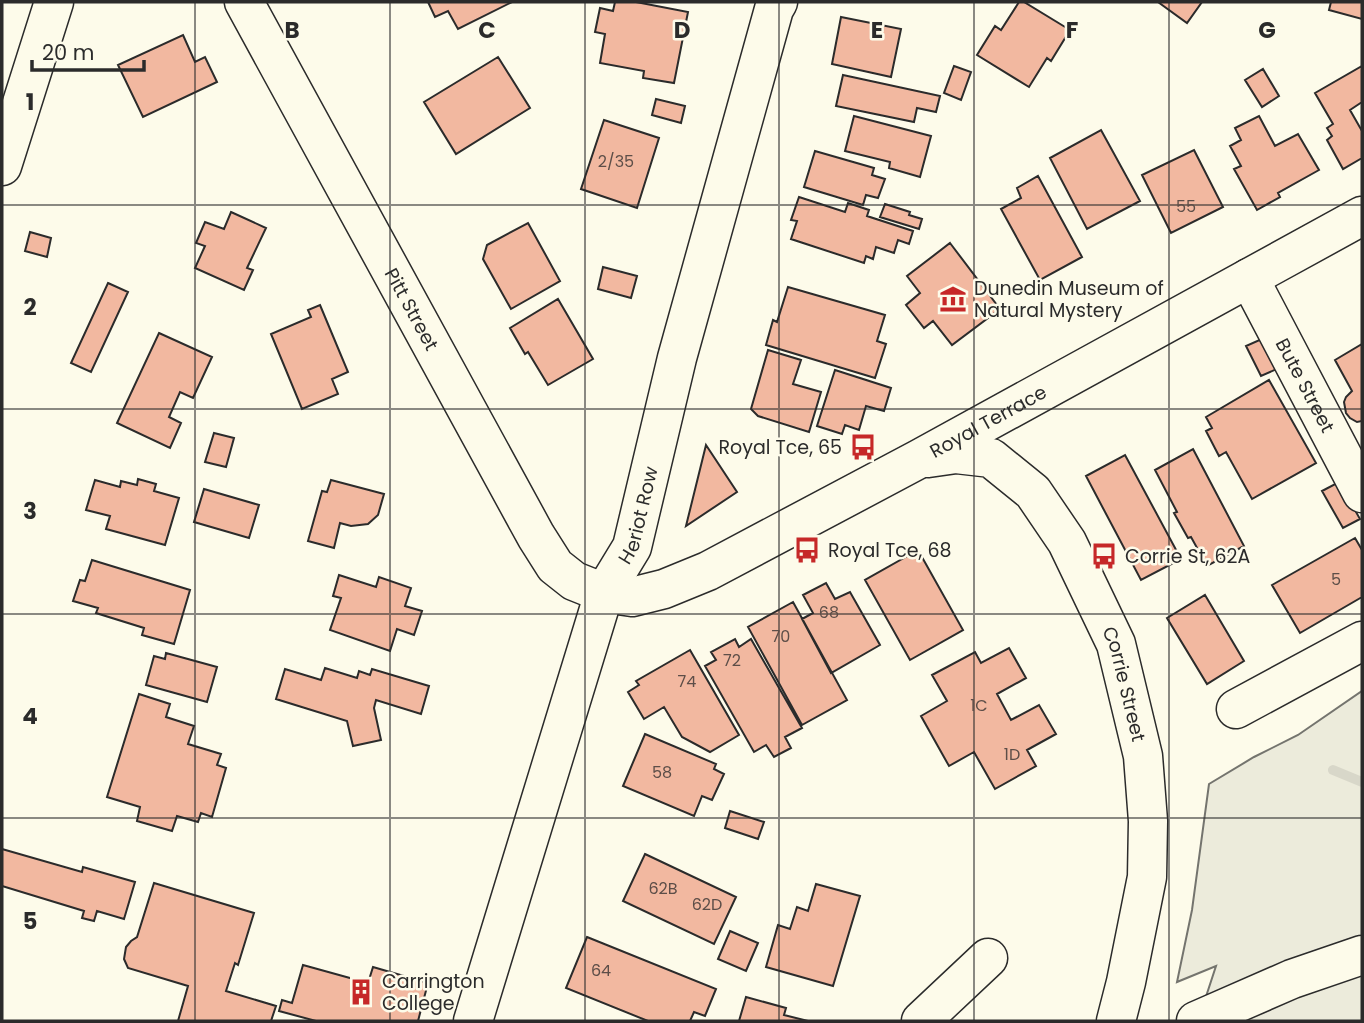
<svg xmlns="http://www.w3.org/2000/svg" width="1364" height="1023" viewBox="0 0 1364 1023" font-family="Poppins,sans-serif">
<style>
.green{fill:#ecebdb;stroke:#74746e;stroke-width:2}
.lines{fill:none;stroke-linecap:round;stroke-linejoin:round}
.stream{stroke:#d8d7c9;stroke-width:10}
.building{fill:#f2b8a0;stroke:#2b2b2b;stroke-width:2}
.minor-casing{stroke:#2b2b2b;stroke-width:41}
.minor{stroke:#fdfbea;stroke-width:38}
.grid{fill:none;stroke:#2b2b2b;stroke-width:2;stroke-opacity:0.55}
.labels{text-anchor:middle;stroke-width:5;stroke-linejoin:round;paint-order:stroke}
.number-label{font-size:16px;fill:#5d4e48}
.poi-label{font-size:19px;fill:#2b2b2b;stroke:#fdfbea;text-anchor:start}
.street-label{font-size:19px;fill:#2b2b2b;stroke:#fdfbea}
.grid-label{font-size:23px;text-anchor:middle;font-weight:bold;fill:#2b2b2b;stroke:#fdfbea;stroke-width:5;stroke-linejoin:round;paint-order:stroke}
</style>
<rect width="100%" height="100%" fill="#fdfbea"/>
<path class="green" d="M1362 691V1021H1198L1216 966 1177 982 1192 910 1209 784 1254 757 1298 735Z"/>
<g class="lines">
<path class="stream" d="M1333 770 1362 782"/>
</g>
<path class="building" d="M428 2H512L458 29 448 11 435 17Z
M615 2H636L688 12 674 83 643 78 644 71 600 63 605 34 595 32 600 8 613 11Z
M1019 2H1024L1070 30 1051 61 1047 58 1029 87 977 55 995 26 1001 30Z
M1158 2H1202L1187 23Z
M1331 2H1362V19L1329 10Z
M841 17 901 29 891 77 832 64Z
M183 35 195 62 205 57 217 82 143 117 118 65Z
M498 57 530 108 456 154 424 102Z
M954 66 971 72 961 100 944 93Z
M1362 66V102L1350 110 1362 131V158L1343 169 1327 140 1332 136 1327 128 1333 124 1315 93Z
M1263 69 1279 96 1262 107 1245 80Z
M843 75 940 96 936 112 917 108 914 122 836 106Z
M656 99 685 106 681 123 652 115Z
M854 116 931 136 920 177 889 168 890 162 845 151Z
M1259 116 1275 146 1298 134 1319 170 1278 193 1280 197 1257 210 1234 169 1241 166 1230 146 1241 140 1235 128Z
M604 120 659 138 637 208 581 189Z
M1101 130 1140 201 1087 229 1050 158Z
M1194 150 1223 207 1171 233 1142 175Z
M815 151 874 168 872 175 885 179 878 198 866 195 863 205 804 187Z
M1038 176 1082 257 1040 280 1001 209 1021 198 1017 188Z
M799 197 845 212 848 203 869 210 867 216 913 231 909 244 898 240 894 253 876 247 873 259 866 256 864 263 791 239 797 221 791 220Z
M885 204 910 212 909 215 922 219 919 229 880 217Z
M231 212 266 228 247 268 253 270 244 290 195 268 205 246 196 243 205 222 224 229Z
M528 223 560 281 511 309 483 259 487 245Z
M30 232 51 238 47 257 25 251Z
M950 243 1000 309 952 345 933 321 924 328 906 305 920 293 907 276Z
M603 267 637 276 631 298 598 289Z
M108 283 128 292 91 372 71 363Z
M788 287 885 315 877 341 886 344 875 378 766 345 773 320 777 322Z
M558 299 593 359 548 385 528 352 525 354 510 328Z
M320 305 348 372 332 379 338 394 302 409 271 334 311 317 308 310Z
M159 333 212 357 193 398 180 392 169 417 181 423 170 448 117 423Z
M1264 338 1279 368 1261 376 1246 346Z
M1362 344V421L1357 422 1350 418 1346 413 1344 402 1346 397 1352 391 1335 360Z
M768 350 801 360 793 384 821 392 809 432 758 416 751 409Z
M835 370 891 388 884 411 866 406 859 430 845 425 842 434 817 426Z
M1269 380 1316 463 1252 499 1226 452 1219 456 1206 431 1212 428 1206 417Z
M214 433 234 438 226 467 205 462Z
M706 445 737 492 686 526Z
M1193 449 1244 546 1207 566 1191 537 1188 538 1174 513 1177 512 1155 470Z
M1125 455 1181 559 1141 580 1086 476Z
M138 479 156 484 154 491 179 498 165 545 106 529 110 516 86 510 95 480 120 487 121 481 137 485Z
M331 480 384 494 378 515 368 524 351 526 340 523 334 548 308 541 322 491 327 492Z
M1339 482 1360 519 1343 528 1322 491Z
M204 489 259 505 249 538 194 522Z
M1355 538 1362 550V597L1300 633 1272 585Z
M918 550 963 630 910 660 865 580Z
M92 560 190 590 174 644 142 635 144 628 96 613 98 608 73 601 80 580 85 581Z
M339 575 376 587 379 577 411 588 405 606 422 611 414 635 397 629 390 651 330 630 341 598 333 596Z
M826 583 835 599 850 592 880 645 831 673 802 619 813 613 803 595Z
M1205 595 1244 661 1207 684 1167 618Z
M793 602 847 700 802 725 748 627Z
M735 639 739 647 751 639 802 728 785 737 791 748 774 757 766 745 754 752 705 666 716 660 711 652Z
M1009 648 1026 678 997 694 1011 720 1039 705 1056 734 1027 750 1036 766 995 789 974 752 949 766 921 716 947 701 932 675 975 652 981 663Z
M690 650 739 735 710 752 682 737 664 707 644 719 628 692 639 685 636 681Z
M166 653 217 667 207 702 146 685 154 656 165 659Z
M325 668 357 678 359 671 370 675 372 669 429 686 421 714 376 700 374 708 381 740 353 746 347 721 276 699 285 669 321 680Z
M139 694 170 704 166 717 194 726 188 744 221 754 217 765 226 768 212 817 201 813 198 822 177 816 172 831 137 821 140 807 107 797Z
M645 734 716 764 714 769 724 774 712 800 702 796 694 816 623 786Z
M730 811 764 822 758 839 725 828Z
M2 849 82 872 83 867 135 882 124 919 97 911 94 921 82 918 84 911 2 886Z
M645 854 736 897 714 944 623 901Z
M154 883 254 913 238 965 235 963 226 991 276 1006 271 1021H178L188 986 128 968 124 959 126 947 131 941 137 937Z
M816 884 860 896 833 986 766 967 778 925 790 929 797 907 808 911Z
M730 931 758 943 746 971 718 959Z
M587 937 716 989 705 1016 694 1012 690 1021H648L566 988Z
M303 965 368 983 373 967 428 983 418 1021H316L279 1011 282 1000 292 1003Z
M746 997 786 1008 784 1015 808 1021H739Z"/>
<g class="lines">
<g class="minor-casing">
<g id="minor">
<path id="s1" d="M244 2 536 536 555 566 574 581 604 593 632 597 664 589 708 571 919 459 1362 216"/>
<path d="M2 166 54 2"/>
<path id="s2" d="M1249 278 1362 493"/>
<path id="s3" d="M928 458 956 454 991 458 1033 492 1067 542 1116 644 1143 756 1148 821 1147 877 1126 982 1116 1021"/>
<path d="M1236 709 1362 641"/>
<path id="s4" d="M473 1021 604 593 632 547 677 358 774 9 778 2"/>
<path d="M921 1021 988 958"/>
<path d="M1196 1021 1292 979 1362 955"/>
</g>
</g>
<use href="#minor" class="minor"/>
</g>
<path class="grid" d="M195 2V1021M390 2V1021M585 2V1021M779 2V1021M974 2V1021M1169 2V1021M2 205H1362M2 409H1362M2 614H1362M2 818H1362"/>
<defs>
<g id="museum-bare" transform="scale(2.1)"><path d="M0-6L6-3V-2H-6V-3ZM-5-1h2V3h-2ZM-1-1h2V3h-2ZM3-1h2V3H3ZM-6 4H6V6H-6Z" fill="#c62828" stroke="#fdfbea" stroke-width="2.5" paint-order="stroke"/></g>
<g id="bus-bare" transform="scale(2.1)"><path d="M-5-6H5V4H4V6H2V4H-2V6H-4V4H-5ZM-3.5-4V0h7V-4ZM-3.5 1.2v1.5H-2V1.2ZM2 1.2v1.5H3.5V1.2Z" fill="#c62828" stroke="#fdfbea" stroke-width="2.5" paint-order="stroke"/></g>
<g id="building-bare" transform="scale(2.1)"><path d="M-4-6H4V6H1V3H-1V6H-4ZM-2.5-4.3h1.7v1.8h-1.7ZM.8-4.3h1.7v1.8H.8ZM-2.5-1h1.7V.8h-1.7ZM.8-1h1.7V.8H.8Z" fill="#c62828" stroke="#fdfbea" stroke-width="2.5" paint-order="stroke"/></g>
</defs>
<g fill-rule="evenodd">
<use href="#museum-bare" x="953" y="299"/>
<use href="#bus-bare" x="863" y="447"/>
<use href="#bus-bare" x="807" y="550"/>
<use href="#bus-bare" x="1104" y="556"/>
<use href="#building-bare" x="361" y="992"/>
</g>
<g class="labels">
<g class="number-label">
<text x="616" y="167">2/35</text>
<text x="1186" y="212">55</text>
<text x="1336" y="585">5</text>
<text x="829" y="618">68</text>
<text x="781" y="642">70</text>
<text x="732" y="666">72</text>
<text x="687" y="687">74</text>
<text x="979" y="711">1C</text>
<text x="1012" y="760">1D</text>
<text x="662" y="778">58</text>
<text x="663" y="894">62B</text>
<text x="707" y="910">62D</text>
<text x="601" y="976">64</text>
</g>
<g class="poi-label">
<text x="974" y="295">Dunedin Museum of<tspan x="974" dy="22">Natural Mystery</tspan></text>
<text x="842" y="454" text-anchor="end">Royal Tce, 65</text>
<text x="828" y="557">Royal Tce, 68</text>
<text x="1125" y="563">Corrie St, 62A</text>
<text x="382" y="988">Carrington<tspan x="382" dy="22">College</tspan></text>
</g>
<g class="street-label">
<text dy="7" stroke="none"><textPath href="#s1" startOffset="350">Pitt Street</textPath></text>
<text dy="7" stroke="none"><textPath href="#s2" startOffset="121">Bute Street</textPath></text>
<text dy="7" stroke="none"><textPath href="#s1" startOffset="1127">Royal Terrace</textPath></text>
<text dy="7" stroke="none"><textPath href="#s4" startOffset="534">Heriot Row</textPath></text>
<text dy="7" stroke="none"><textPath href="#s3" startOffset="332">Corrie Street</textPath></text>
</g>
</g>
<g class="grid-label">
<text x="292" y="38">B</text>
<text x="487" y="38">C</text>
<text x="682" y="38">D</text>
<text x="877" y="38">E</text>
<text x="1072" y="38">F</text>
<text x="1267" y="38">G</text>
<text x="30" y="110">1</text>
<text x="30" y="315">2</text>
<text x="30" y="519">3</text>
<text x="30" y="724">4</text>
<text x="30" y="929">5</text>
</g>
<rect width="1364" height="1023" fill="none" stroke="#2b2b2b" stroke-width="7"/>
<path d="M32 60v10h112v-10" fill="none" stroke="#2b2b2b" stroke-width="3.5"/>
<text x="42" y="60" font-size="21" fill="#2b2b2b" stroke="#fdfbea" stroke-width="5" paint-order="stroke">20 m</text>
</svg>
